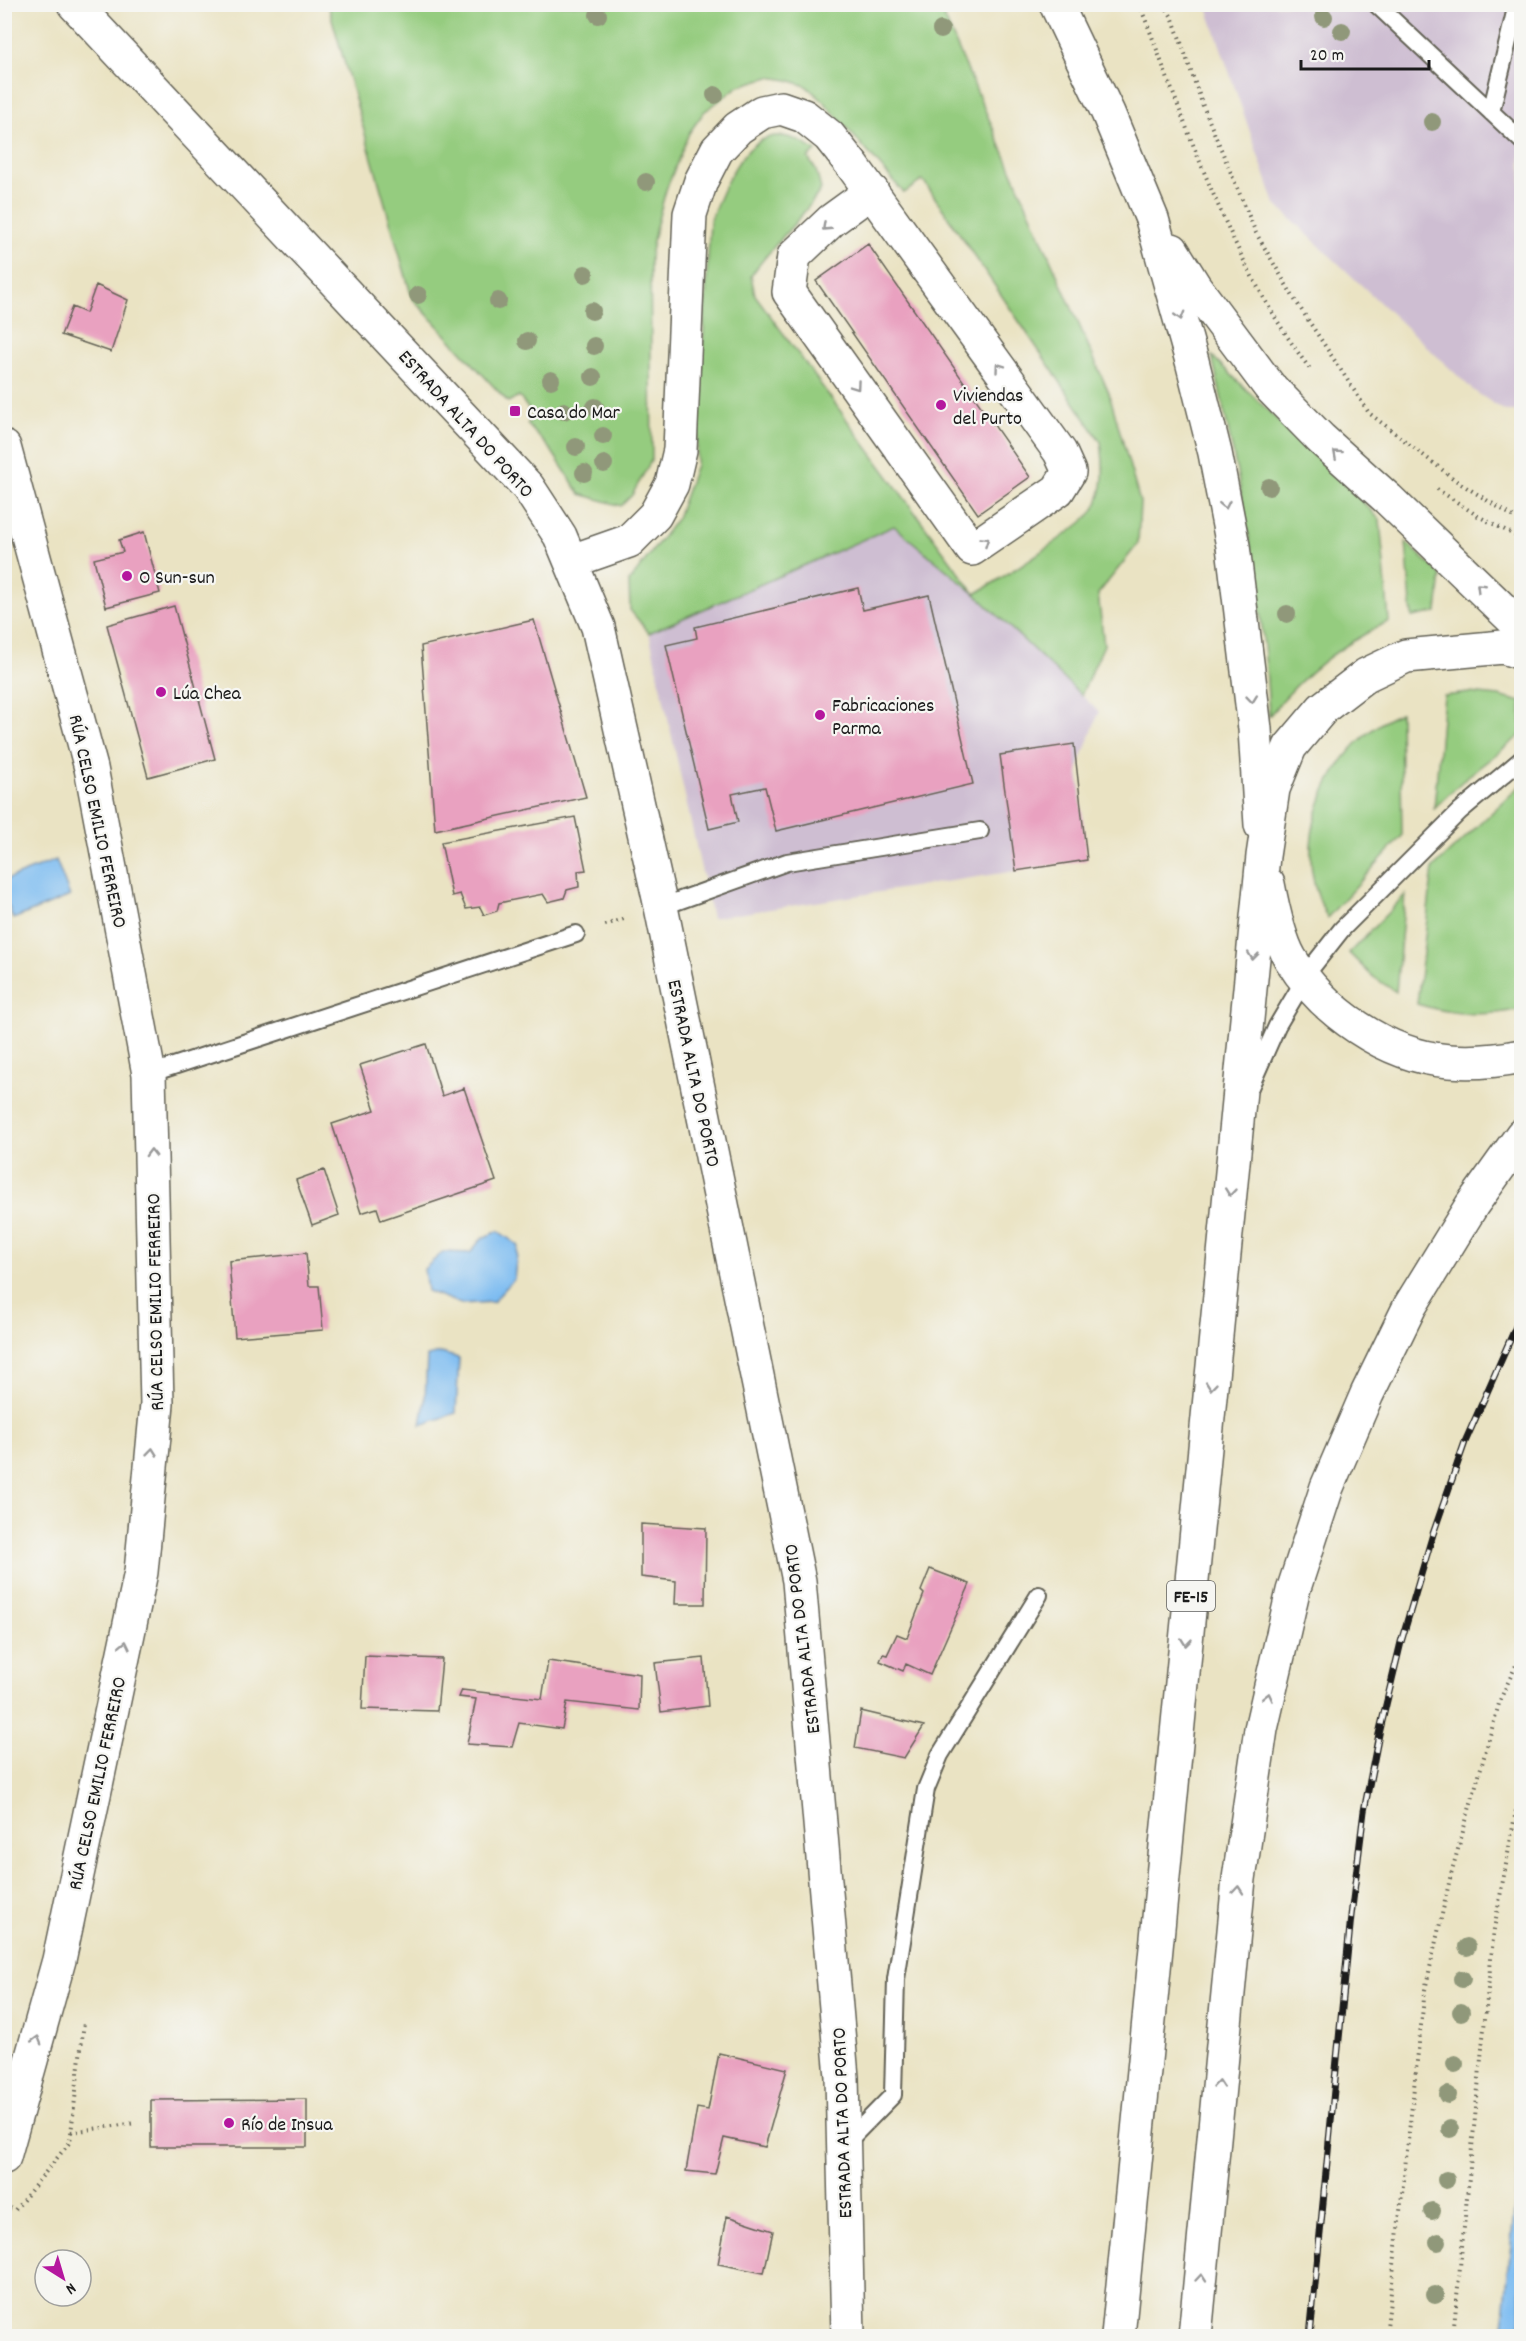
<svg xmlns="http://www.w3.org/2000/svg" width="1526" height="2341" viewBox="0 0 1526 2341" font-family="Dekko,sans-serif">
<style>
.industrial{fill:#cebed2}
.green{fill:#95cc7f;stroke:#58744e;stroke-width:1.5}
.water{fill:#7dbcf1;stroke:#4c6c86;stroke-width:1.5}
.building{fill:#e9a1c0}
.lines{fill:none;stroke-linecap:round;stroke-linejoin:round}
.service-casing{stroke:#646256;stroke-width:20}
.minor-casing{stroke:#646256;stroke-width:36}
.secondary-casing{stroke:#646256;stroke-width:36}
.trunk-casing{stroke:#646256;stroke-width:36}
.path{stroke:#646256;stroke-width:4;stroke-dasharray:1.5 4.5;stroke-linecap:butt}
.service{stroke:#fff;stroke-width:16}
.minor{stroke:#fff;stroke-width:33}
.secondary{stroke:#fff;stroke-width:33}
.trunk{stroke:#fff;stroke-width:33}
.rail-casing{stroke:#1c1c1c;stroke-width:7}
.rail{stroke:#f6f6f2;stroke-width:4.5;stroke-dasharray:14;stroke-linecap:butt}
.tree{fill:#90987a}
.oneway{stroke:#999}
.poi-dot{fill:#b5179e;stroke:#f6f6f2;stroke-width:2}
.labels{text-anchor:middle;stroke-width:4.5;stroke-linejoin:round;paint-order:stroke}
.shield{fill:#f6f6f2;stroke:#5d5d5c;stroke-width:1.5}
.shield-label{font-size:18px;font-weight:bold;fill:#1c1c1c}
.poi-label{font-size:20px;fill:#1c1c1c;stroke:#f6f6f2;text-anchor:start}
.street-label{font-size:20px;fill:#1c1c1c;stroke:#f6f6f2}
</style>
<rect width="100%" height="100%" fill="#f6f6f2"/>
<filter id="ink" filterUnits="userSpaceOnUse"><feTurbulence type="fractalNoise" baseFrequency=".0167" numOctaves="2"/><feDisplacementMap in="SourceGraphic" scale="12" xChannelSelector="R" yChannelSelector="G"/><feConvolveMatrix kernelMatrix="1 2 1 2 8 2 1 2 1" color-interpolation-filters="sRGB"/></filter>
<filter id="wash" filterUnits="userSpaceOnUse"><feTurbulence type="fractalNoise" baseFrequency=".008" numOctaves="4" result="noise"/><feDisplacementMap in="SourceGraphic" scale="24" xChannelSelector="R" yChannelSelector="G"/><feGaussianBlur stdDeviation="1.35" result="paint"/><feColorMatrix in="noise" values="0 0 0 0 0 0 0 0 0 0 0 0 0 0 0 0 0 1.4 0 .05"/><feComposite in="paint" operator="in"/></filter>
<g filter="url(#wash)">
<rect width="100%" height="100%" fill="#eae3c3"/>
<path class="industrial" d="M1206 5H1521V411H1505L1474 391 1275 204Z
M894 526 975 594 1099 712 1078 768 1087 860 712 918 649 633Z"/>
<path class="green" d="M328 5H939L1109 393 1140 502 1138 544 1098 594 1104 645 1081 695 975 594 894 526 649 633 630 610 629 582 677 518 696 465 710 222C720 195 741 138 776 136 791 135 804 143 816 151L808 158 816 170 821 189C801 221 772 245 751 276L755 295 975 594C994 583 1085 525 1093 511 1106 489 1104 466 1101 442L923 180 904 193 823 101 806 86 788 80 769 77 739 86 704 112 689 133 666 190 655 231 650 257 652 459 632 495 621 506 580 494 551 450 527 424 534 417 519 396 508 402 412 298Z
M1212 356 1291 433 1325 462 1380 520 1389 621C1337 648 1307 670 1269 716 1264 594 1239 475 1212 356Z
M1406 542 1441 575 1437 612 1412 617Z
M1469 693 1499 696 1521 702V735L1467 777 1434 808 1444 696Z
M1400 713 1402 836 1327 918C1322 907 1317 895 1314 883 1299 818 1338 740 1400 713Z
M1521 785V1009C1484 1017 1453 1015 1417 1004L1433 868Z
M1405 895 1396 992 1372 976 1349 953Z"/>
<path class="water" d="M56 860 70 896 13 919 5 897V880Z
M498 1231 518 1245 514 1279 493 1302 461 1304 427 1291 424 1269 443 1252 470 1253 482 1238Z
M441 1353 459 1358 456 1413 421 1425 425 1400 427 1356Z
M1521 2141V2336H1502Z"/>
<g id="blocks">
<path class="building" d="M868 244 1030 477 978 514 816 281Z
M96 285 128 300 111 352 61 335 72 307 86 313Z
M144 532 160 593 106 607 94 559 123 552 119 540Z
M858 588 863 610 929 595 973 784 776 831 765 787 732 794 738 822 709 829 666 645 697 638 695 627Z
M174 606 215 759 148 777 107 625Z
M534 620 586 797 435 830 421 646Z
M1074 744 1087 860 1016 871 1000 755Z
M575 817 586 870 578 871 579 887 567 890 564 898 548 902 543 894 499 903 497 911 484 915 480 907 466 909 460 894 452 896 441 842Z
M426 1044 442 1096 464 1088 496 1181 381 1220 377 1208 361 1213 332 1124 375 1110 360 1065Z
M324 1170 339 1215 312 1225 296 1180Z
M306 1253 309 1286H319L323 1330 235 1337 229 1261Z
M641 1524 706 1528 705 1604H675L676 1581 641 1577Z
M930 1569 970 1584 930 1675 906 1664 903 1671 880 1661 883 1654 887 1655 897 1634 907 1638 924 1594 921 1591Z
M365 1656 442 1659 437 1711 362 1709Z
M704 1658 708 1706 661 1712 655 1663Z
M548 1661 640 1674 639 1710 567 1702 562 1729 519 1723 512 1747 467 1744 476 1699 459 1697 462 1690 542 1699Z
M861 1711 924 1726 904 1758 855 1748Z
M719 2053 787 2069 765 2147 724 2138 715 2174 686 2171 697 2108 708 2110Z
M307 2099V2147H151V2100Z
M727 2216 773 2231 764 2273 718 2264Z"/>
</g>
</g>
<g filter="url(#ink)">
<use href="#blocks" fill-opacity="0" stroke="#646256" stroke-width="1.5"/>
<g class="lines">
<g class="service-casing">
<path id="service" d="M1376 4 1522 141
M1491 112 1517 4
M661 907 787 862 980 831
M149 1074 576 934
M1250 1087 1277 1026 1312 967 1342 929 1460 811 1522 759
M4 2060 22 2090
M844 2145 893 2095 896 1979 926 1789 940 1755 1039 1595"/>
</g>
<g class="minor-casing">
<path id="minor" d="M74 4 528 487 560 536 598 627 661 907 799 1581 842 2077 848 2336
M4 447 91 768 149 1074 157 1404 141 1572 59 1960 4 2157
M572 561 629 541 655 515 672 484 680 450 690 214 701 181 717 150 738 128 762 112 781 108 804 116 829 136 852 165 1060 452 1069 472 1058 490 972 549 789 292 794 256 832 220 872 191"/>
</g>
<g class="secondary-casing">
<path id="secondary" d="M1056 4 1108 113 1152 219 1192 361 1215 453 1233 546 1255 729 1261 825
M1172 250 1195 287 1269 386 1321 439 1388 499 1522 628"/>
</g>
<g class="trunk-casing">
<path id="trunk" d="M1268 884C1272 905 1280 940 1290 958 1322 1011 1386 1056 1449 1061 1474 1063 1497 1061 1522 1056
M1118 2336 1263 856 1273 789 1290 747 1323 708 1366 675 1406 656 1503 647 1522 653
M1195 2336 1239 1879 1261 1729 1293 1591 1327 1487 1367 1394 1410 1306 1472 1205 1522 1135"/>
</g>
<path class="path" d="M1139 4C1151 32 1161 62 1172 90 1209 187 1247 285 1310 369
M1164 4 1173 19 1203 106 1256 233 1295 300 1369 413 1458 482 1522 522
M1437 489 1478 516 1522 539
M605 925 624 919
M71 2132 136 2123
M4 2206 15 2210 70 2142 84 2022
M1386 2336 1425 1990 1451 1874 1500 1700 1522 1652
M1453 2336 1494 1929 1522 1778"/>
<use href="#service" class="service"/>
<use href="#minor" class="minor"/>
<use href="#secondary" class="secondary"/>
<use href="#trunk" class="trunk"/>
<g class="rail-casing">
<path id="rail" d="M1310 2336 1351 1916 1364 1811 1379 1734 1401 1642 1433 1534 1465 1442 1522 1313"/>
</g>
<use href="#rail" class="rail"/>
</g>
<g class="tree">
<circle cx="598" cy="15" r="9"/>
<circle cx="1324" cy="17" r="9"/>
<circle cx="941" cy="30" r="9"/>
<circle cx="1342" cy="31" r="9"/>
<circle cx="715" cy="95" r="9"/>
<circle cx="1432" cy="122" r="9"/>
<circle cx="646" cy="182" r="9"/>
<circle cx="585" cy="274" r="9"/>
<circle cx="418" cy="295" r="9"/>
<circle cx="498" cy="301" r="9"/>
<circle cx="592" cy="311" r="9"/>
<circle cx="527" cy="341" r="9"/>
<circle cx="594" cy="346" r="9"/>
<circle cx="593" cy="377" r="9"/>
<circle cx="551" cy="380" r="9"/>
<circle cx="595" cy="407" r="9"/>
<circle cx="564" cy="411" r="9"/>
<circle cx="603" cy="436" r="9"/>
<circle cx="576" cy="447" r="9"/>
<circle cx="604" cy="464" r="9"/>
<circle cx="584" cy="473" r="9"/>
<circle cx="1269" cy="487" r="9"/>
<circle cx="1287" cy="614" r="9"/>
<circle cx="1467" cy="1947" r="9"/>
<circle cx="1462" cy="1979" r="9"/>
<circle cx="1461" cy="2012" r="9"/>
<circle cx="1455" cy="2064" r="9"/>
<circle cx="1448" cy="2095" r="9"/>
<circle cx="1450" cy="2129" r="9"/>
<circle cx="1446" cy="2180" r="9"/>
<circle cx="1432" cy="2211" r="9"/>
<circle cx="1438" cy="2242" r="9"/>
<circle cx="1435" cy="2295" r="9"/>
</g>
<defs><path id="oneway-chevron" d="M-2-3.5L2.5 0L-2 3.5" fill="none" stroke-width="1.6" stroke-linecap="round" stroke-linejoin="round" transform="scale(1.5)"/></defs>
<g class="oneway">
<use href="#oneway-chevron" transform="translate(826 227) rotate(137)"/>
<use href="#oneway-chevron" transform="translate(1180 316) rotate(74)"/>
<use href="#oneway-chevron" transform="translate(999 367) rotate(-126)"/>
<use href="#oneway-chevron" transform="translate(856 386) rotate(55)"/>
<use href="#oneway-chevron" transform="translate(1337 454) rotate(-138)"/>
<use href="#oneway-chevron" transform="translate(1225 505) rotate(79)"/>
<use href="#oneway-chevron" transform="translate(985 541) rotate(-34)"/>
<use href="#oneway-chevron" transform="translate(1480 587) rotate(-136)"/>
<use href="#oneway-chevron" transform="translate(1252 699) rotate(84)"/>
<use href="#oneway-chevron" transform="translate(1253 956) rotate(96)"/>
<use href="#oneway-chevron" transform="translate(151 1153) rotate(-91)"/>
<use href="#oneway-chevron" transform="translate(1230 1192) rotate(96)"/>
<use href="#oneway-chevron" transform="translate(1211 1386) rotate(96)"/>
<use href="#oneway-chevron" transform="translate(152 1452) rotate(-84)"/>
<use href="#oneway-chevron" transform="translate(1186 1642) rotate(96)"/>
<use href="#oneway-chevron" transform="translate(125 1645) rotate(-78)"/>
<use href="#oneway-chevron" transform="translate(1268 1697) rotate(-77)"/>
<use href="#oneway-chevron" transform="translate(1238 1890) rotate(-85)"/>
<use href="#oneway-chevron" transform="translate(37 2040) rotate(-74)"/>
<use href="#oneway-chevron" transform="translate(1219 2084) rotate(-85)"/>
<use href="#oneway-chevron" transform="translate(1201 2278) rotate(-85)"/>
</g>
</g>
<g class="poi-dot">
<circle cx="941" cy="405" r="6"/>
<rect x="509" y="405" width="12" height="12" rx="3"/>
<circle cx="127" cy="576" r="6"/>
<circle cx="161" cy="692" r="6"/>
<circle cx="820" cy="715" r="6"/>
<circle cx="229" cy="2123" r="6"/>
</g>
<g class="labels">
<rect class="shield" x="1167" y="1581" width="48" height="30" rx="4.5"/>
<g class="shield-label">
<text x="1191" y="1602">FE-15</text>
</g>
<g class="poi-label">
<text x="953" y="401">Viviendas<tspan x="953" dy="23">del Purto</tspan></text>
<text x="527" y="418">Casa do Mar</text>
<text x="139" y="583">O Sun-sun</text>
<text x="173" y="699">Lúa Chea</text>
<text x="832" y="711">Fabricaciones<tspan x="832" dy="23">Parma</tspan></text>
<text x="241" y="2130">Río de Insua</text>
</g>
<g class="street-label">
<text transform="translate(467 423) rotate(48)" y="7">ESTRADA ALTA DO PORTO</text>
<text transform="translate(99 821) rotate(78)" y="7">RÚA CELSO EMILIO FERREIRO</text>
<text transform="translate(695 1073) rotate(78)" y="7">ESTRADA ALTA DO PORTO</text>
<text transform="translate(154 1302) rotate(-91)" y="7">RÚA CELSO EMILIO FERREIRO</text>
<text transform="translate(801 1639) rotate(-97)" y="7">ESTRADA ALTA DO PORTO</text>
<text transform="translate(96 1783) rotate(-78)" y="7">RÚA CELSO EMILIO FERREIRO</text>
<text transform="translate(841 2123) rotate(-92)" y="7">ESTRADA ALTA DO PORTO</text>
</g>
</g>
<rect width="1526" height="2341" fill="none" stroke="#f6f6f2" stroke-width="24"/>
<g transform="translate(63 2278) rotate(143)"><circle r="28" fill="#f6f6f2" stroke="#9f9f9c" stroke-width="1.5"/>
<path d="M0-4.5L10 22L0 15L-10 22Z" fill="#b5179e"/>
<text y="-9" font-size="16" font-weight="bold" text-anchor="middle" fill="#1c1c1c">N</text>
</g>
<path d="M1301 60v9h128v-9" fill="none" stroke="#1c1c1c" stroke-width="3"/>
<text x="1310" y="60" font-size="18" fill="#1c1c1c" stroke="#f6f6f2" stroke-width="4.5" paint-order="stroke">20 m</text>
</svg>
